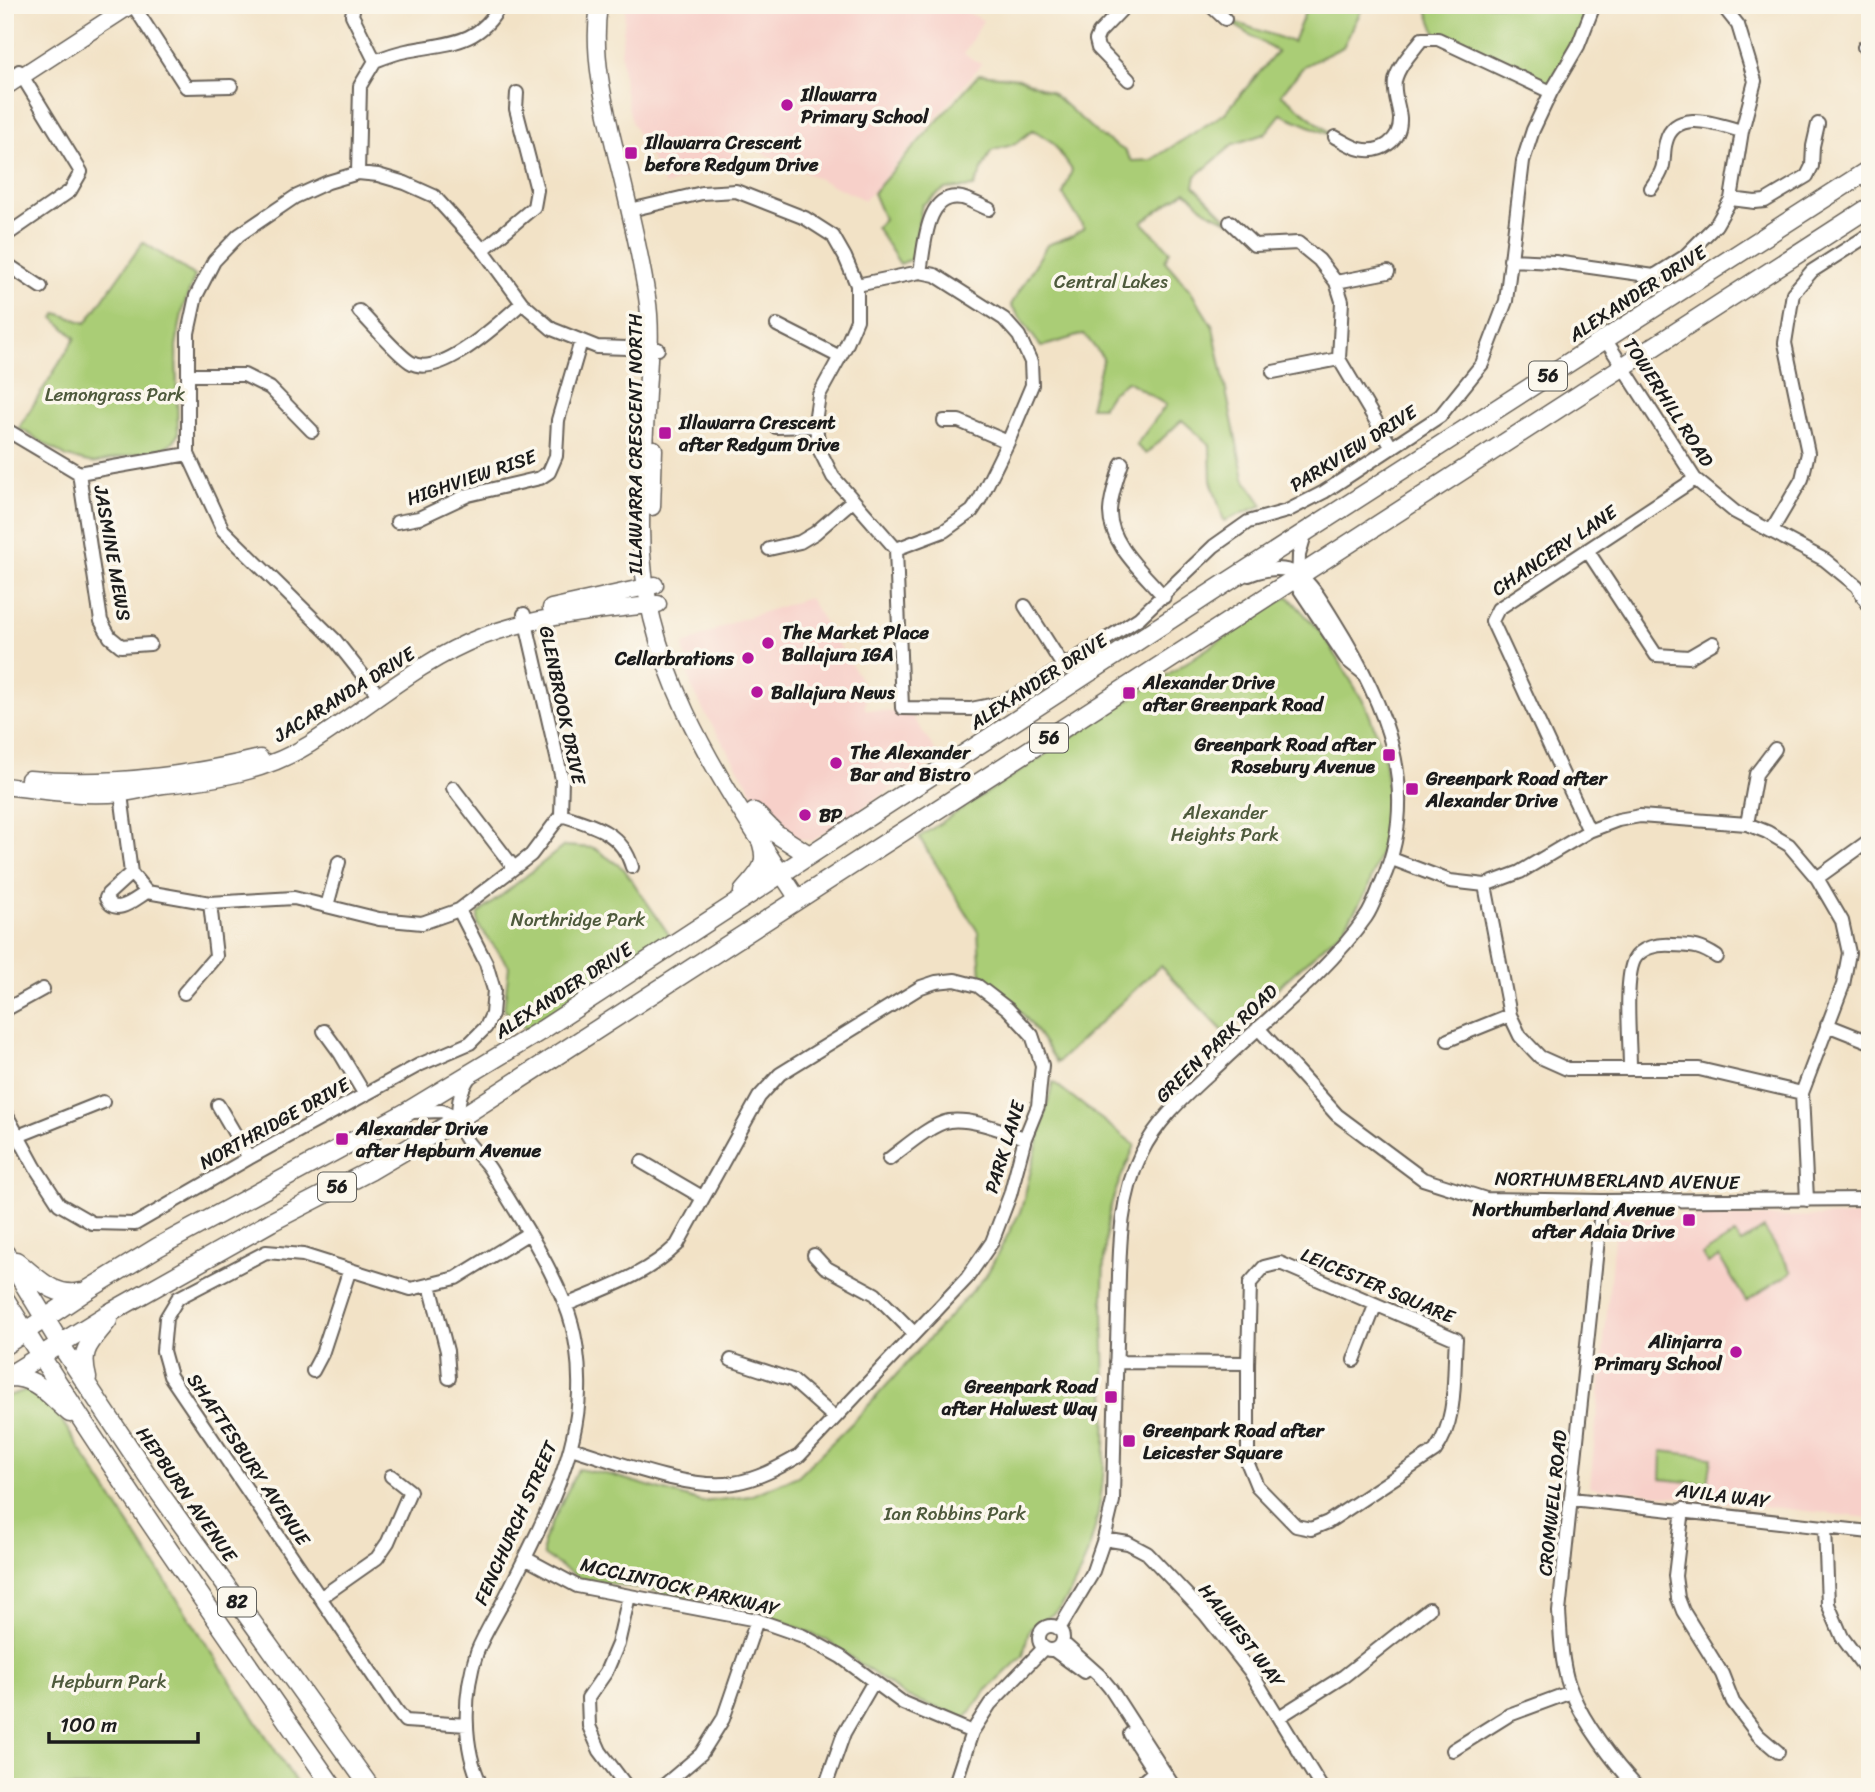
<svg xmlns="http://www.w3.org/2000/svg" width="1875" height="1792" viewBox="0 0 1875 1792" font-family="Sriracha,sans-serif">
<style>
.built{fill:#f7d0c9}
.green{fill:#aacd76;stroke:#637449;stroke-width:2}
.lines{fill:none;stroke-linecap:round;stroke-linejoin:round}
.street-casing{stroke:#676158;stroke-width:16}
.secondary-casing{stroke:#676158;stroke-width:19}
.primary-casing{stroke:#676158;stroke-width:21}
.street{stroke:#fff;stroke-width:12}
.secondary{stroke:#fff;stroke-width:16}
.primary{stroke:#fff;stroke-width:18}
.poi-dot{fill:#b5179e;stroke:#fbf7ec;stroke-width:2.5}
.labels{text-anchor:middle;stroke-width:7;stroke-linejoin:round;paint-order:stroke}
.shield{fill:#fbf7ec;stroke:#5f5e5a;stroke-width:2}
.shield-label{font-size:18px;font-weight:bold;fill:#1c1c1c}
.poi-label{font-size:19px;font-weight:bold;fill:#1c1c1c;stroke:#fbf7ec;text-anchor:start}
.park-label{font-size:19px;fill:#4e5a3c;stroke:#fbf7ec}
.street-label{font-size:19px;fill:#1c1c1c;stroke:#fbf7ec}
</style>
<rect width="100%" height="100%" fill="#fbf7ec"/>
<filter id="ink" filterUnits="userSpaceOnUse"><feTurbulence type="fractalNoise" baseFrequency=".0143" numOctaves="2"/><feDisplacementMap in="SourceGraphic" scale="14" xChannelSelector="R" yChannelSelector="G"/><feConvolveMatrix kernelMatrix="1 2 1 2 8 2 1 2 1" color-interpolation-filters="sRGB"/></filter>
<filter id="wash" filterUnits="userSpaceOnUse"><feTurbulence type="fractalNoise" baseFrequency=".00686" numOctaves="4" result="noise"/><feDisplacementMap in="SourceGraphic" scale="28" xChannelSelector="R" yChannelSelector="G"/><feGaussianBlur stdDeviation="1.57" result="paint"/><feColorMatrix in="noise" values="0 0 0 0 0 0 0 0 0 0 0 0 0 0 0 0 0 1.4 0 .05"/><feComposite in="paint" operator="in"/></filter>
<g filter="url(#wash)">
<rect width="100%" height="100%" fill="#f2e2c6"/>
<path class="built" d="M626 5H953L983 20 964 54 982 64 865 200 747 146 731 162 665 186 632 123 624 87 621 53Z
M809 598 866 688 865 709 911 714 940 758 812 841 789 837 777 826 752 791 706 715 691 686 683 645 735 621Z
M1870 1216V1518L1590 1487 1616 1218Z"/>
<path class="green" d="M1308 5H1364L1343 47 1304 66 1281 94 1335 137 1281 114 1265 134 1234 144 1196 176 1194 186 1230 222 1205 210 1186 191 1142 222 1170 251 1165 261 1190 290 1213 327 1244 478 1263 505 1224 521 1211 480 1210 445 1182 420 1146 454 1136 445 1166 405 1127 381 1111 393 1102 407H1090L1103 358 1084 334 1041 347 1011 305 1047 245 1073 235 1084 228 1063 194 1072 170 1052 142 1033 130 1015 144 991 151 974 187 945 189 922 205 912 259 900 264 876 227 884 219 873 193 979 74 1019 78 1051 92 1098 134 1125 151 1132 161 1151 160 1225 113 1277 52 1225 19 1293 42Z
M1425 5H1594L1551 92 1438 39Z
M143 242 195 276 183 308 176 346 178 434 174 441 164 448 94 463 67 457 19 428 75 338 54 318 57 313 86 323Z
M1288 596 1325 637 1366 706 1383 750 1389 797 1381 850 1367 891 1344 928 1226 1034 1160 966 1057 1063C1037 1030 1014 998 981 977L978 932 919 837Z
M564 846 594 848 624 869 670 936 528 1031 504 1009 509 966 478 925V914Z
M1053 1082 1135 1145C1127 1166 1113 1191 1109 1214 1088 1340 1135 1485 1066 1600 1057 1615 1041 1620 1029 1630L1023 1656 985 1692 965 1718 907 1697 826 1640 751 1608 580 1578 543 1555V1541L578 1469 611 1475 702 1502 750 1496 798 1476 856 1419 986 1276 1021 1210Z
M1764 1228 1792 1272 1746 1301 1719 1257 1708 1264 1702 1255 1735 1234 1741 1243Z
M29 1389 51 1404 299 1787H5V1397Z
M1662 1451 1712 1457 1708 1484 1661 1479Z"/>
</g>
<g filter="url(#ink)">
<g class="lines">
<g class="street-casing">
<path id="street" d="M133 5 186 87 231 86
M354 5 352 15 375 61
M1126 5 1099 33 1096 40 1098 48 1129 80
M1210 5 1225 19
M1864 47 1870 43
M1335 137C1343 141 1352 147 1360 149 1381 154 1401 141 1400 118 1399 106 1393 93 1395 81 1398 66 1413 51 1422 39H1438L1551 92
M358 173 360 86 375 61C385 57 395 53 406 51 446 43 479 46 500 5
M1651 188C1655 182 1660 176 1662 169 1665 161 1663 151 1666 142 1675 107 1718 125 1742 131
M1731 199 1755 202 1765 201 1807 176 1812 166 1813 146 1818 124
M630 210 702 193 736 191 805 218 833 236 845 257 857 285V320L846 346 819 395 815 422 820 451 833 477 896 549 902 708 971 709 1001 703 1029 689 1139 618 1214 546 1248 522 1287 511 1324 492 1440 416 1482 364 1506 301 1523 161 1533 130 1551 92 1578 46 1594 5
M1230 222 1254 245 1298 243 1319 260 1336 282 1342 301 1339 359 1392 448
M5 236 70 191 81 172 19 71
M483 250 534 207 537 190 516 109 517 93
M1510 260 1555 262 1654 276 1684 257 1716 225 1731 199 1742 131 1755 81 1738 25 1722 5
M5 263 41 287
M920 272C925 247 925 191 962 198 971 200 980 206 989 209
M1336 282 1388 272
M857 285 920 272 935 275 1004 319 1019 336 1031 362 1032 385 1008 442 980 499 972 511 944 531 896 549
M359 311C373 325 396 353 410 362 439 381 501 321 522 303
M777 325 840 357
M1605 339 1695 479 1735 512 1825 560 1857 586 1870 607
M1273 372 1339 359
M189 375H244L270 388 312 431
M944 421H959L1008 442
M776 427 815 426
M5 429 79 473 188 454
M1122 463C1117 478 1111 494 1110 511 1109 544 1144 573 1164 597
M79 473 101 621 110 637 121 646 150 644
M397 522 419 518 468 495 540 478 549 472 556 456 558 420 581 341
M1772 530 1802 479 1808 453 1785 343 1793 293 1812 271 1870 234
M1306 531 1299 555 1298 587 1347 660 1362 672
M769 549 800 542 815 533 853 500
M1587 550 1656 655 1689 657 1713 643
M1025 606 1063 666
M380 697 335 640 223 530 188 454V333L196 296 214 261 239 235 295 197 328 182 358 173 378 175 405 183 434 196 483 250 522 303 552 329 597 347 658 349
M120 786 131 873 147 892 210 903 294 898 379 919 422 923 459 910 531 855 561 815 562 779 524 614
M453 788 514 868
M561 815C593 825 622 832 632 867
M1747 824 1756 774 1775 749
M1589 831 1492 621 1498 609 1695 479
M1392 859 1450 881 1485 885 1520 872 1589 831 1618 820 1640 816 1747 824 1767 832 1789 845 1817 878 1842 921 1849 953 1843 985 1802 1093 1807 1200
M131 873 108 894 106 898C115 918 135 899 147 892
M1817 878 1870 840
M1485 885 1510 1015 1520 1036 1540 1057 1567 1069H1699L1802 1093
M327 906 339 862
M184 993 216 956 210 903
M5 1010 43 989
M1827 1025 1870 1042
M1258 1028 1337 1115 1423 1179 1486 1199 1602 1201 1870 1199
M324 1031 340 1053 365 1095
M1448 1040 1510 1015
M1630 1067C1630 1042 1624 981 1634 960 1641 947 1658 944 1672 945 1692 946 1699 945 1717 957
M470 1076C459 1093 456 1107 460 1126 463 1143 482 1156 490 1169 517 1213 546 1257 565 1304 576 1330 580 1364 579 1392 577 1464 535 1537 504 1600 495 1617 484 1634 477 1652 463 1693 462 1748 482 1787
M218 1105 249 1158
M5 1112 35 1167 59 1204 92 1223 135 1224 249 1158 419 1065 470 1043 486 1027 492 1014 494 990 486 963 459 910
M412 1112 442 1111 465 1122
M18 1136 103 1102
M889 1159C904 1148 931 1124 949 1121 973 1118 1003 1131 1025 1138
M642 1162 702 1197
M1602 1201 1559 1612C1561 1638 1561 1668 1572 1693 1584 1723 1614 1763 1637 1787
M814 1255 825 1267 875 1294 914 1333
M430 1285 447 1351 449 1378
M566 1305C606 1288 646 1275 677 1245L759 1097 780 1074 921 987 936 982 955 980 978 986 1008 1009 1032 1035 1042 1065 1038 1106 1025 1138 1010 1195 992 1242 967 1278 799 1456C778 1468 758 1479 734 1483 690 1491 615 1461 571 1448
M731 1360 792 1380 834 1417
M1354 1360 1375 1306
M1116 1362 1248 1363V1464L1257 1486 1296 1526 1311 1529 1328 1522 1435 1451C1458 1420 1453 1376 1456 1339L1280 1263 1264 1267 1250 1283 1248 1363
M313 1371 322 1354 349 1272
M1572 1499 1870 1532
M1683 1509 1675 1576 1678 1598 1683 1611 1722 1674 1733 1702 1758 1735 1778 1752
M1825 1527 1828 1604 1842 1637 1870 1675
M1104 1539 1128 1543 1147 1553 1205 1614 1250 1671 1321 1787
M525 1558 577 1586 757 1620 803 1636 841 1657 903 1703 972 1732
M320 1598 377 1558 388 1542 410 1491 391 1476
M1039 1638a12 12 0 1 1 24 0a12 12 0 1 1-24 0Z
M1059 1629 1092 1574 1104 1539 1113 1501C1114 1438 1116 1375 1118 1312 1120 1259 1117 1203 1141 1154 1159 1115 1199 1084 1229 1055 1276 1011 1329 970 1366 917 1373 907 1377 893 1382 882 1423 789 1384 701 1334 621 1311 584 1298 556 1249 575
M1062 1642 1100 1676 1110 1688 1174 1787
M1055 1651 1084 1672
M1279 1717 1344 1676 1429 1609
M467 1725 405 1721 397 1711 170 1376 163 1351 166 1318 178 1298 266 1252 303 1255 411 1289 456 1278 529 1233
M1130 1734 1164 1787
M1453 1750 1509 1715 1571 1692
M627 1787 600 1751 589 1726 588 1698 606 1672 618 1644 629 1596
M662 1787 701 1754 723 1719 757 1620
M825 1787 844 1733 873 1683
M954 1787 972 1732 990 1704 1044 1648
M1136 1787 1160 1767
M1618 1787 1629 1778"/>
</g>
<g class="secondary-casing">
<path id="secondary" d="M599 5C591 58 606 111 618 162 629 207 640 251 647 297 652 328 649 360 647 392 645 437 641 483 641 529 641 670 724 786 798 899
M5 87 131 5
M652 507 654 449
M551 608 655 585
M29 779C105 786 185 776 260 758
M5 786C42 791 85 797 122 793 136 792 149 787 163 785 215 780 265 772 310 744 364 710 422 659 481 637 538 615 598 611 658 604"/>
</g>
<g class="primary-casing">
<path id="primary" d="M754 812 775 833 809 855
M743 892C758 874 769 867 762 844
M5 1253 66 1353 156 1488 370 1787
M16 1261C37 1277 54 1299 82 1292
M5 1299C108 1466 221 1626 333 1787
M5 1345 86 1291 158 1247 405 1113 542 1030 1226 583 1870 169
M7 1377C37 1376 48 1395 70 1413
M5 1378 113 1311 271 1222 370 1171 460 1118 1870 207
M87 1378C79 1347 91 1343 108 1320"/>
</g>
<use href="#street" class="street"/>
<use href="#secondary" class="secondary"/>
<use href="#primary" class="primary"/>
</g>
</g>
<g class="poi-dot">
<circle cx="787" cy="105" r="7"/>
<rect x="624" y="146" width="14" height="14" rx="3.5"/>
<rect x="658" y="426" width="14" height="14" rx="3.5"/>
<circle cx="768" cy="643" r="7"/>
<circle cx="748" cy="658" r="7"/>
<circle cx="757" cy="692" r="7"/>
<rect x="1122" y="686" width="14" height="14" rx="3.5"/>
<rect x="1382" y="748" width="14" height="14" rx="3.5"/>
<circle cx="836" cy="763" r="7"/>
<rect x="1405" y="782" width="14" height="14" rx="3.5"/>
<circle cx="805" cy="815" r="7"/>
<rect x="335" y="1132" width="14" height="14" rx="3.5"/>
<rect x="1682" y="1213" width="14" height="14" rx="3.5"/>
<circle cx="1736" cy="1352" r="7"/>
<rect x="1104" y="1390" width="14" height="14" rx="3.5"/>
<rect x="1122" y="1434" width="14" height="14" rx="3.5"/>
</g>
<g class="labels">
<g class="shield">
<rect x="1529" y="361.5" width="38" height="29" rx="5"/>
<rect x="1030" y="723.5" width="38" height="29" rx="5"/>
<rect x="318" y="1172.5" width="38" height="29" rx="5"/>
<rect x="218" y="1587.5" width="38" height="29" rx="5"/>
</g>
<g class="shield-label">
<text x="1548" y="382">56</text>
<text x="1049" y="744">56</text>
<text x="337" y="1193">56</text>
<text x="237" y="1608">82</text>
</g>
<g class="poi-label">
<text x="801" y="101">Illawarra<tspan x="801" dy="22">Primary School</tspan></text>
<text x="645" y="149">Illawarra Crescent<tspan x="645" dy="22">before Redgum Drive</tspan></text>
<text x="679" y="429">Illawarra Crescent<tspan x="679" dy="22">after Redgum Drive</tspan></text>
<text x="782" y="639">The Market Place<tspan x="782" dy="22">Ballajura IGA</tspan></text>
<text x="734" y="665" text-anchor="end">Cellarbrations</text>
<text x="1143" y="689">Alexander Drive<tspan x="1143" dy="22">after Greenpark Road</tspan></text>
<text x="771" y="699">Ballajura News</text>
<text x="1375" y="751" text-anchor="end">Greenpark Road after<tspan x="1375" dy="22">Rosebury Avenue</tspan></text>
<text x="850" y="759">The Alexander<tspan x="850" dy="22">Bar and Bistro</tspan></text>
<text x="1426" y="785">Greenpark Road after<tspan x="1426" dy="22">Alexander Drive</tspan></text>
<text x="819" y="822">BP</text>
<text x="356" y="1135">Alexander Drive<tspan x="356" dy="22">after Hepburn Avenue</tspan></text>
<text x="1675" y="1216" text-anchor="end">Northumberland Avenue<tspan x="1675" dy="22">after Adaia Drive</tspan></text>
<text x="1722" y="1348" text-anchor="end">Alinjarra<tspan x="1722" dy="22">Primary School</tspan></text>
<text x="1097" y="1393" text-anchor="end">Greenpark Road<tspan x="1097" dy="22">after Halwest Way</tspan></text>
<text x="1143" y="1437">Greenpark Road after<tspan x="1143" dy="22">Leicester Square</tspan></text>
</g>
<g class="park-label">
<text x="1111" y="288">Central Lakes</text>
<text x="115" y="401">Lemongrass Park</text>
<text x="1225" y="819">Alexander<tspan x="1225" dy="22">Heights Park</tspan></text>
<text x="578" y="926">Northridge Park</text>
<text x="955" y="1520">Ian Robbins Park</text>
<text x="109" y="1688">Hepburn Park</text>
</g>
<g class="street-label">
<text transform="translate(1637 293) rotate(-33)" y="7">ALEXANDER DRIVE</text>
<text transform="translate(1669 402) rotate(57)" y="7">TOWERHILL ROAD</text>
<text transform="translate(635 444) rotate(-90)" y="7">ILLAWARRA CRESCENT NORTH</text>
<text transform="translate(1353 448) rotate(-32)" y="7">PARKVIEW DRIVE</text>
<text transform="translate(471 477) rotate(-19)" y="7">HIGHVIEW RISE</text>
<text transform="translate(1554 550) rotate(-34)" y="7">CHANCERY LANE</text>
<text transform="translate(113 553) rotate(80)" y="7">JASMINE MEWS</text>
<text transform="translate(1038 681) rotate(-33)" y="7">ALEXANDER DRIVE</text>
<text transform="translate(344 694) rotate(-32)" y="7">JACARANDA DRIVE</text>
<text transform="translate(563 705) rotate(78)" y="7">GLENBROOK DRIVE</text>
<text transform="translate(563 990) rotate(-33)" y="7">ALEXANDER DRIVE</text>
<text transform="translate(1216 1043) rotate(-44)" y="7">GREEN PARK ROAD</text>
<text transform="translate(274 1123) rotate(-29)" y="7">NORTHRIDGE DRIVE</text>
<text transform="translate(1004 1147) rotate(-73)" y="7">PARK LANE</text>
<text transform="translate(1617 1180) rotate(1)" y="7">NORTHUMBERLAND AVENUE</text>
<text transform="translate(1378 1285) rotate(23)" y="7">LEICESTER SQUARE</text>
<text transform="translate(249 1459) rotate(56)" y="7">SHAFTESBURY AVENUE</text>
<text transform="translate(187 1494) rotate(55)" y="7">HEPBURN AVENUE</text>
<text transform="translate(1723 1495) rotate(7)" y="7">AVILA WAY</text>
<text transform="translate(1552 1503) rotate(-84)" y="7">CROMWELL ROAD</text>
<text transform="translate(515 1523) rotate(-66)" y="7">FENCHURCH STREET</text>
<text transform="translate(680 1586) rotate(13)" y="7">MCCLINTOCK PARKWAY</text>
<text transform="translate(1242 1635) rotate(52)" y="7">HALWEST WAY</text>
</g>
</g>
<rect width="1875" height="1792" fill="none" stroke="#fbf7ec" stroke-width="28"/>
<path d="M49 1732v10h149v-10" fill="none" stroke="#1c1c1c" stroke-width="3.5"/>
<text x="60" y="1732" font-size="21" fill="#1c1c1c" stroke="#fbf7ec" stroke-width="5" paint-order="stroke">100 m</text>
</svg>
